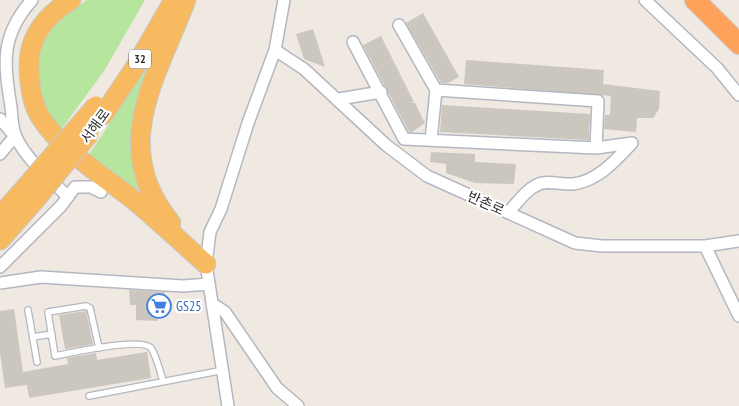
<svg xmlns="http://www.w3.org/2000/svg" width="739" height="406" viewBox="0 0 739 406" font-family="'PT Sans Narrow','Noto Sans KR',sans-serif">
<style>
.green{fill:#b6e59e}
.building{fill:#cbc7bf}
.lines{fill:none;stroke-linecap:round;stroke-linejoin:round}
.service-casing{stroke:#b4b7c1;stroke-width:8}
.minor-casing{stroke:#b4b7c1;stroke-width:14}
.trunk-casing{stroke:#c9c9c9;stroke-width:21}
.motorway-casing{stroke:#c9c9c9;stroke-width:22}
.service{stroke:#fff;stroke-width:5.5}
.minor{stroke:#fff;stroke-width:11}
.trunk{stroke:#f8ba60;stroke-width:19}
.motorway{stroke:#ffa35c;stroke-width:20}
.trunk-bridge-casing{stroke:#c9c9c9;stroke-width:21;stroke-linecap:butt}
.trunk-bridge{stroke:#f8ba60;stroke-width:19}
.labels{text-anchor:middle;stroke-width:4.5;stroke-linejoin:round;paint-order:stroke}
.shield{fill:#fff;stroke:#6d6d6d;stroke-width:1}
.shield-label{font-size:12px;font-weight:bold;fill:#2e2e2e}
.street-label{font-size:14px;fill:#2e2e2e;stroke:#fff}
.shop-label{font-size:14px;fill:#366cbe;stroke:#fff;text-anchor:start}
</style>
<rect width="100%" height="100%" fill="#efe9e1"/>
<path class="green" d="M87 0H145L104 71 60 131 49 121 35 74 42 40 56 22Z
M181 9 147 89 145 201 88 156 137 82Z"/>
<path class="building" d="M423 13 459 77 448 83H441L406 23Z
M313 29 325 67 304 59 296 34Z
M381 36 414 102 411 103H415L425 123 412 132H409L363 45Z
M466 60 604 70 603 84 660 91 659 109 653 118H637L636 132 604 129 605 115H610L611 96 464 84Z
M442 105 590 114 589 140 440 132Z
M431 152 475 154V162L516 164 514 184 475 183 446 173V164L430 162Z
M129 290 165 292V317H158L157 321 136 320V305H130Z
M14 309 23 372 68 364 67 358 90 354 96 353 97 360 147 352 151 378 29 398 27 385 5 388 0 353V311Z
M86 311 93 344 65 349 59 315Z"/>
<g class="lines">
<g class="service-casing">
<path id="service" d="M28 310 37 362
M33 337 52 334
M99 348 90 308 86 306 48 312 55 356C70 353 142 337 151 348 157 357 160 372 163 381
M89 396 224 370"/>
</g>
<g class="minor-casing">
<path id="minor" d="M32 0C0 36 4 63 11 107 12 116 12 129 16 137 27 161 51 179 68 197
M645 0 717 68 739 95
M353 42 404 139 596 148 598 101 436 90 399 25
M275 50 304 69 386 145 427 176 575 243 602 246H705L739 241
M339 99 381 92
M0 119 15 136 0 154
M431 140 436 90
M508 213C516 204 525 191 535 186 546 179 561 185 573 184 598 181 616 160 632 143L596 148
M705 246 739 316
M0 267 61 206 75 187H91L101 192
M0 283 41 277 183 286 209 284
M213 304 225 312 277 388 298 406
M228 406 206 264 210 232 221 209 248 123 275 50 284 0"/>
</g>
<g class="trunk-casing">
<path id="trunk" d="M71 0C47 15 30 34 29 63 29 81 31 103 41 118 62 151 105 177 135 201 159 221 182 243 206 264
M103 115 134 69 174 0
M0 216 24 189
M171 223C108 147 157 77 186 0
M0 240 36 199"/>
</g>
<g class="motorway-casing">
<path id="motorway" d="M695 0 739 44"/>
</g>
<use href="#service" class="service"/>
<use href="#minor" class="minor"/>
<use href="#trunk" class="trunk"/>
<use href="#motorway" class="motorway"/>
<g class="trunk-bridge-casing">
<path id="trunk-bridge" d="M24 189 96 106
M36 199 89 134"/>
</g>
<use href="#trunk-bridge" class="trunk-bridge"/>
</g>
<defs>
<g id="supermarket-ring" transform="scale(1.25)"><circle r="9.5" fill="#fff" stroke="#3f7fe0" stroke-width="1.5"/><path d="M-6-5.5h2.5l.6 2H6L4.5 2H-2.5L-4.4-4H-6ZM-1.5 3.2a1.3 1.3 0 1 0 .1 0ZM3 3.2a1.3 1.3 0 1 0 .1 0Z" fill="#3f7fe0"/></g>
</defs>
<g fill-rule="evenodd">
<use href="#supermarket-ring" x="159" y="306"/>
</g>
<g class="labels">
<rect class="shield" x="129" y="49.5" width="22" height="19" rx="4"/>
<g class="shield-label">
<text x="140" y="63">32</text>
</g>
<g class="street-label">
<text transform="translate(95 126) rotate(-54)" y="5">서해로</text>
<text transform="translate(486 203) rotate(24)" y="5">반촌로</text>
</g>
<g class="shop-label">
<text x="176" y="311">GS25</text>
</g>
</g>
</svg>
